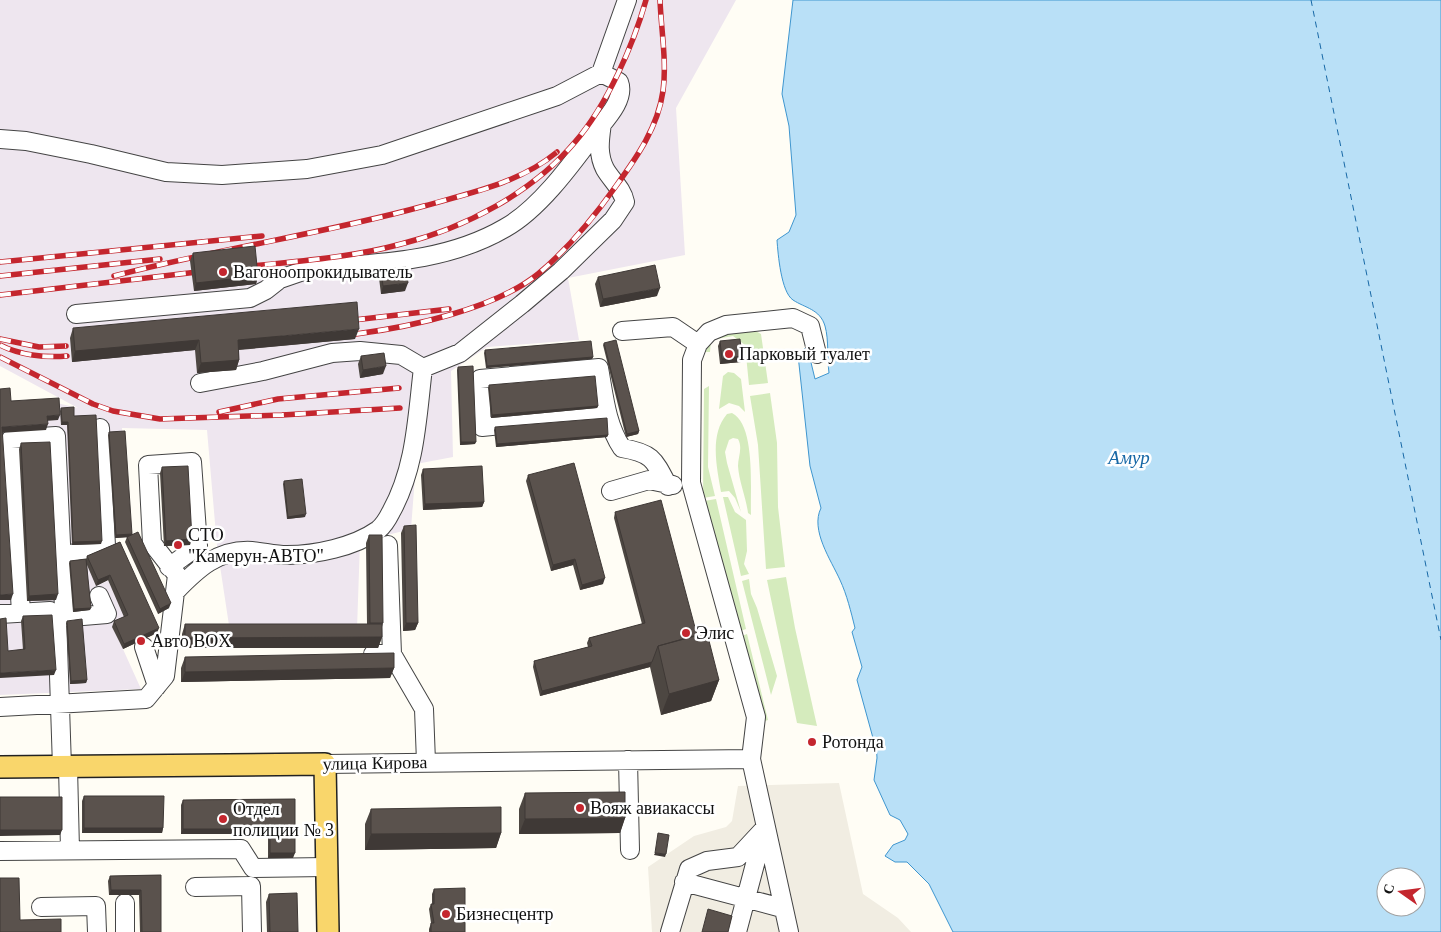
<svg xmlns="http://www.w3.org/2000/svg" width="1441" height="932" viewBox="0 0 1441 932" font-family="Georgia,serif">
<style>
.industrial{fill:#eee6ef}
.green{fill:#d5ebbd}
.plaza{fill:#f1ede2}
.water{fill:#b9e0f7;stroke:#3f96cf;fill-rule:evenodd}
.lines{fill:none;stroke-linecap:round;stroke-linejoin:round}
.ferry{stroke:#1768a6;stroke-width:1;stroke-dasharray:6 5;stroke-linecap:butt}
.minor-casing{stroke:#444;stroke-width:20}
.major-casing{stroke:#222;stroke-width:24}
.minor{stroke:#fff;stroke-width:18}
.major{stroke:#f9d66b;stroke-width:21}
.rail-casing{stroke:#c4262e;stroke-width:5.5}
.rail{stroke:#fff;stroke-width:4;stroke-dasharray:11;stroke-linecap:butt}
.wall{fill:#4d4742}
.shaded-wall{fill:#3f3936}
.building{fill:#5a524d;stroke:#3f3936}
.poi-dot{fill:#c4262e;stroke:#fff;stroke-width:2}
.labels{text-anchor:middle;stroke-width:5;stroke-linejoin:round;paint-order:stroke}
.poi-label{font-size:18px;fill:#111;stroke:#fff;text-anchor:start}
.street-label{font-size:18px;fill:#111;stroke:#fff}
.water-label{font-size:19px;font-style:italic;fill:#1768a6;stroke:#fff}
</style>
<rect width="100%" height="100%" fill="#fffdf5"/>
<path class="industrial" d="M0 0H736L676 108 685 255 568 278 579 340 487 347 451 371 453 457 416 464 411 529 360 542 357 629 230 632 217 546 207 430 122 428 131 537 115 538 118 547 96 586 108 580 126 620 113 627 141 689 0 695V394L9 406 57 403 78 408 0 366Z"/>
<path class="green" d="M750 328 761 334 768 383 749 385 745 345 733 336 711 340 710 352H701C708 329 729 330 750 328Z
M728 372 734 373 741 379 745 412 739 406 729 403 719 409 723 376Z
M709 386 708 467 715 496 703 498 704 389Z
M770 393 777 443 778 507 785 567 766 569 758 445 750 396Z
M732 413C756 425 750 490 751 515L748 513C746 497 739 482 738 466 738 457 743 448 738 439L733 438 729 440 725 452 727 463 741 512 735 498 729 491 721 492C717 468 709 435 727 414Z
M723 497H728L735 512 746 520 747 551 744 564 749 574 741 576Z
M716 499 746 629 740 631 704 501Z
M786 577 795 628 817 726 797 723 767 580Z
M749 579 751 594 757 608 777 676 771 695 742 581Z
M747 634 768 720 765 721 742 636Z"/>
<path class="plaza" d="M839 783 863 894 898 918 911 932H727L706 915 702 932H652L648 867 694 836 726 827 732 821 738 786Z"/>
<path class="water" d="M793 0H1441V932H953L929 884 907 862H895L885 856 893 845 905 840 908 834 900 820 890 815 874 780 877 758 876 741 873 738 857 680 862 667 852 632 855 628C851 612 847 595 840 580 831 560 810 530 821 508L810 466 798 355 807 346 815 379 829 373C827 358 829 340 825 326 820 309 805 308 793 300 781 292 778 254 777 240L789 232 796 215 789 126 782 94ZM1386 877H1416V907H1386Z"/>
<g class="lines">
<path class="ferry" d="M1311 0 1441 640"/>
<g class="minor-casing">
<path id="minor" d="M0 139 26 141 91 154 166 172 222 175 307 169 382 155 557 96 601 73
M76 314 250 298 266 290 280 279 309 269C376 263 445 263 505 228 539 209 571 165 594 134 604 121 626 100 619 82L601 73 627 0
M622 331 673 327 698 344
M200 383 263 371 332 353 360 351 401 355 423 368
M607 415 482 427 480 379 599 368C604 395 606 424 622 448 652 453 654 459 668 486
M611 491 649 480 673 485
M388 545 392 654
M62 556 106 546 100 428
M175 592C197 569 218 549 252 551 264 552 275 555 287 555 315 555 354 547 378 530 383 526 388 518 391 512 416 467 417 417 423 368L460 353 522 304 561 271 613 220 625 202C622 188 612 181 605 169 597 153 600 139 602 123
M21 613 11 439 56 436 64 608 57 615 62 767
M0 614 50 611 57 615 71 617 107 614 99 596
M144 647 157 686
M373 654H392L424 709 426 762
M0 707 146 699 165 676 177 575 152 543 148 465 192 462 198 546 169 567
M628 760 630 850
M325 764 751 759
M68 767 70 850
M0 851 241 849 253 868 326 867
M684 882 782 908
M195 887 251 886 252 932
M41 907 96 906 97 932
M125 932V903
M670 932 689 869 707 861 738 857 765 828
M737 932 763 834
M789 932 751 759 756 717 691 483 692 360 698 344 709 332 726 325 793 318 810 326 817 354"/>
</g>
<g class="major-casing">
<path id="major" d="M0 767 325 764 328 932"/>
</g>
<use href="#minor" class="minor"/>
<use href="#major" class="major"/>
<g class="rail-casing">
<path id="rail" d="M0 262 262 236
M243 267C296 261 350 258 401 244 465 228 532 193 575 142 607 105 633 46 646 0
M0 276 160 259
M114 276C217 249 322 234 424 206 470 193 520 183 557 152
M0 295 206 271
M354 320 449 309
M356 334C410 327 495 309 538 274 568 249 594 217 616 186 637 157 658 127 663 91 667 62 661 29 660 0
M0 339 39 347 66 346
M0 345C19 355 45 358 67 356
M0 357 93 404 113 411 160 419 282 415 400 408
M219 412 278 399 399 388"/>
</g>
<use href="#rail" class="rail"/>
</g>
<path class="wall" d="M193 253 258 276 256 284 194 291 190 261Z
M381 270 405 291 381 294 379 278Z
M598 277 657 296 600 307 595 284Z
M73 328 355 339 239 350V360L236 370 197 373 195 350 72 362 70 338Z
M720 341 742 356 741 362 720 364 718 346Z
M604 343 639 431 638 434 626 437 603 345Z
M485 350 593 357 592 359 486 368 484 353Z
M361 356 383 374 360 378 358 364Z
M458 367 475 444 460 445 457 370Z
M489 385 598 406 597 408 491 418 488 388Z
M61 408 74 416 101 544 72 545 67 425H61L60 411Z
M495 427 608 435 607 437 496 447 494 430Z
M109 432 132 534 169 608 158 614 125 542 127 537 115 538 108 435Z
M21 443 56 600 27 601 19 449Z
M162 467 190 545 164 546 160 473Z
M423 469 484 502 482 507 423 510 421 475Z
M528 475 603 584 580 590 573 565 551 571 526 481Z
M284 481 305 517 287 519 283 484Z
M615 512 697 635 719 680 711 701 661 715 650 667 540 696 533 667 534 661 588 647 587 643 589 638 642 624 614 518Z
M404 526 418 623 415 630 403 631 401 533Z
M369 535 383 623 382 627V637L378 648H182V634L185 624H367L366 543Z
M120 542 157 633 123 649 112 627 114 621 124 617 108 580 96 586 87 565 90 610 73 612 69 563 70 561 86 559 87 556Z
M23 616 54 675 8 651 23 650 21 621Z
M67 621 87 680 86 683 70 684 66 623Z
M185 657 394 668 390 678 181 682V668Z
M525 793 625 818 620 833 519 834V809Z
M84 796 163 828 162 833H82V801Z
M295 799 293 858H268V834H181V805L183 800Z
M371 809 501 833 496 848 365 850V824Z
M161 875V932H140L139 895H109L108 881 110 876Z
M434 889 465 932H429V929L431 923 429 909 431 904H432V894Z
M269 894 298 932H267L266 902Z"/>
<path class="shaded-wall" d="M258 276 256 284 194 291 196 283Z
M408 283 405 291 381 294 383 286Z
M660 288 657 296 600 307 603 299Z
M359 329 355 339 234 350 238 340Z
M199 340 195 350 72 362 75 351Z
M742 356 741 362 720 364 722 359Z
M593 357 592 359 486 368 487 366Z
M239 360 236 370 197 373 201 363Z
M386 366 383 374 360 378 363 370Z
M598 406 597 408 491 418 492 415Z
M60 415 58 420 45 421 47 416Z
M62 422H68L67 425H61Z
M48 424 46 430 0 433 2 427Z
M639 431 638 434 626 437 627 434Z
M608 435 607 437 496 447 497 444Z
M461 442H476L475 444 460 445Z
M484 502 482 507 423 510 425 504Z
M306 514 305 517 287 519 288 517Z
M132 534 131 537 115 538 116 535Z
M192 539 190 545 164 546 166 541Z
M102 541 101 544 72 545 73 542Z
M575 559 573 565 551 571 553 565Z
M110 575 108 580 96 586 98 580Z
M605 578 603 584 580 590 582 585Z
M13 594 11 600H0V595Z
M58 594 56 600 27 601 29 596Z
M171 603 169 608 158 614 160 609Z
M91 608 90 610 73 612 74 609Z
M406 623H418L415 630 403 631Z
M159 628 157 633 123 649 124 644Z
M382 637 378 648H182L185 638Z
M652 662 650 667 540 696 542 691Z
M394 668 390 678 181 682 185 672Z
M56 670 54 675 0 678V673Z
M87 680 86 683 70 684 71 681Z
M719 680 711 701 661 715 669 694Z
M625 818 620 833 519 834 525 819Z
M84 828H163L162 833H82Z
M183 829H270L268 834H181Z
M0 830H62L60 835 0 836Z
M501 833 496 848 365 850 371 834Z
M270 853H295L293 858H268Z
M655 853 666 854 665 857 654 855Z
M111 890H141L139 895H109Z"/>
<path class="building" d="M255 246 258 276 196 283 193 253Z
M655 265 660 288 603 299 598 277Z
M406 267 408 283 383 286 381 270Z
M357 302 359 329 238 340 239 360 201 363 199 340 75 351 73 328Z
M740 339 742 356 722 359 720 341Z
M616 340 639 431 627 434 604 343Z
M591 341 593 357 487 366 485 350Z
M384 353 386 366 363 370 361 356Z
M473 366 476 442H461L458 367Z
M595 376 598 406 492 415 489 385Z
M10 388 11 401 59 398 60 415 47 416 48 424 2 427 13 594 0 595V389Z
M74 407V416L96 415 102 541 73 542 68 422H62L61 408Z
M607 418 608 435 497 444 495 427Z
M125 431 132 534 116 535 109 432Z
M50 442 58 594 29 596 21 443Z
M574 463 605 578 582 585 575 559 553 565 528 475Z
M188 466 192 539 166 541 162 467Z
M482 466 484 502 425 504 423 469Z
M302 479 306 514 288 517 284 481Z
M661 500 697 635 658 646 652 662 542 691 534 661 592 646 589 638 645 623 615 512Z
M416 525 418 623H406L404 526Z
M138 532 171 603 160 609 127 537Z
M369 535H382L383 623H370Z
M120 542 159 628 124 644 114 621 128 615 110 575 98 580 87 556Z
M86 559 91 608 74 609 70 561Z
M52 615 56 670 0 673V619L6 618 8 651 25 649 23 616Z
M82 619 87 680 71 681 67 621Z
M185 624H382V637L185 638Z
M707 633 719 680 669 694 658 646Z
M394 653V668L185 672V657Z
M625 792V818L525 819V793Z
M84 796H164L163 828H84Z
M0 797H62V830H0Z
M295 799V853H270V829H183V800Z
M501 807V833L371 834V809Z
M658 833 669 835 666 854 655 853Z
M161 875V932H142L141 890H111L110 876Z
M0 878H19L20 920 61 919V932H0Z
M465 888V932H431V923H434L431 904H434V889Z
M297 893 298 932H270L269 894Z
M708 909 732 916 728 932H702Z"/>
<g class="poi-dot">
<circle cx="223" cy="272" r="5"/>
<circle cx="729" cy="354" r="5"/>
<circle cx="178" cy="545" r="5"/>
<circle cx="686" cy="633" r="5"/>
<circle cx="141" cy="641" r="5"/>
<circle cx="812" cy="742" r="5"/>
<circle cx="580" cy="808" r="5"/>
<circle cx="223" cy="819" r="5"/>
<circle cx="446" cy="914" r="5"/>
</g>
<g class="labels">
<g class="poi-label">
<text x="233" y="278">Вагоноопрокидыватель</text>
<text x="739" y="360">Парковый туалет</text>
<text x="188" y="541">СТО<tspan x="188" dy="21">"Камерун-АВТО"</tspan></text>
<text x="696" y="639">Элис</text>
<text x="151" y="647">Авто BOX</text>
<text x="822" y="748">Ротонда</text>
<text x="590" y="814">Вояж авиакассы</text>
<text x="233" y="815">Отдел<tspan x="233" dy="21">полиции № 3</tspan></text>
<text x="456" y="920">Бизнесцентр</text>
</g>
<g class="street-label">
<text transform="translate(375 763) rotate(-1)" y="6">улица Кирова</text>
</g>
<g class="water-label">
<text x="1129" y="464">Амур</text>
</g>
</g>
<g transform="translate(1401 892) rotate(284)"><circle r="24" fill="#ffffff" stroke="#a0a0a0"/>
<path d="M0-4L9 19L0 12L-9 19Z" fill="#c4262e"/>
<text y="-8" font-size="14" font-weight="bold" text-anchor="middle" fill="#111111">С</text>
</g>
</svg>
